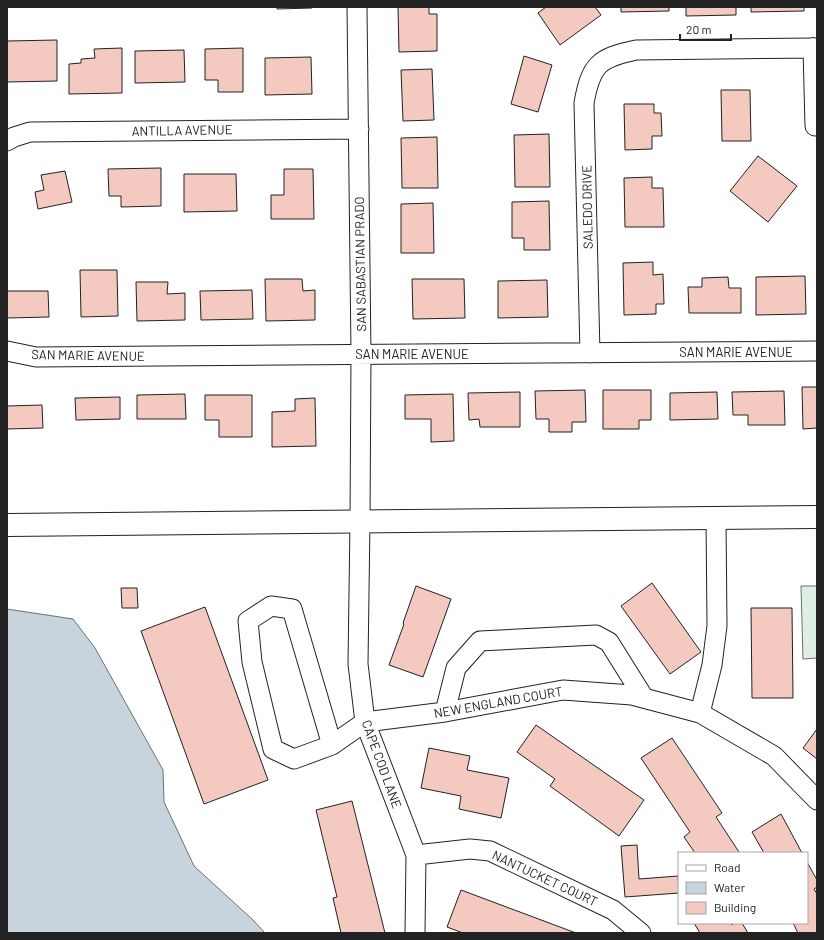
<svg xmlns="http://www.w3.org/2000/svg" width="824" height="940" viewBox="0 0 824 940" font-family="Barlow,sans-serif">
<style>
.green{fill:#e0efe3;stroke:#6f6f6f}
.water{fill:#c7d3dd;stroke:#6f6f6f}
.building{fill:#f3c9c0;stroke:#222}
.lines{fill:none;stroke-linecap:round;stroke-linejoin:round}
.minor-casing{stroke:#222;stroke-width:21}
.major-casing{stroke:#222;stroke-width:24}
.minor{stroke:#fff;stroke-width:19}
.major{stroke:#fff;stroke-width:22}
.labels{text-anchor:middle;stroke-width:3;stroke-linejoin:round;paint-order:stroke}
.street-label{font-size:13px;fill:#222;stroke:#fff}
</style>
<rect width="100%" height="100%" fill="#fff"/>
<path class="green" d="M801 586H817V658L803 659Z"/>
<path class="water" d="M7 609 73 619 95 648 163 770 164 802 194 866 253 920 265 933H7Z"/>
<path class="building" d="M277 7H312V8L277 9Z
M398 7H429V14H437V51L399 52Z
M546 7H595L601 15 560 45 538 13Z
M621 7H669V11L621 12Z
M686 7H736V15L686 16Z
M751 7H804V11L751 12Z
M57 40V81L7 82V41Z
M122 48V93L69 94V64L81 63V59L95 58 94 49Z
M243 48V92H218V80H205V49Z
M184 50 185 82 135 83V51Z
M524 56 552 65 538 112 511 104Z
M311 57 312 94 265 95V58Z
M432 69 434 120 403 121 401 70Z
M721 90H750L751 141H722Z
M624 104H654V113H661L662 136H652V149L625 150Z
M549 134 550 187H515L514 135Z
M437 137 438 188H402L401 138Z
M758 156 797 186 768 222 730 191Z
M161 168V206L121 207V196H109L108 169Z
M284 169H313L314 219H271V195H284Z
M65 171 72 202 38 209 35 192 44 190 41 175Z
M184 174H236L237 211 184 212Z
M652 177V188H663L664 227H625L624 178Z
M549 201 550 250H524V238H512V202Z
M433 203 434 253H401V204Z
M653 262V275L663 274 664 304H656V314L624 315 623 263Z
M80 270H117L118 316 81 317Z
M805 276 806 314 756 315V277Z
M728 277 729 288H741V313H689L688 287H702V278Z
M265 279H302L303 291 315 290V320L266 321Z
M412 279H464L465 318 413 319Z
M547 280 548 317 498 318V281Z
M136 282H168L167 294 185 293V320L137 321Z
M252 290 253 319 201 320 200 291Z
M7 291H48L49 317 7 318Z
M802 387H817V428L803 429Z
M585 390 586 422H572V432H549V419H536L535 391Z
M603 390H651V420H639V429H603Z
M784 391 785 425H748V415H733L732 392Z
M520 392V427H480L479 419 469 420 468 393Z
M717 392 718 419 670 420V393Z
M185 394 186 419H137V395Z
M453 394 454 441 431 442V419H405V395Z
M205 395H252V437H219V420H205Z
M120 397V419L76 420 75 398Z
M315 398 316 446 272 447V412L295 411V399Z
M42 405 43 428 7 429V406Z
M652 583 701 652 670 674 621 606Z
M416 586 451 599 423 677 389 665 404 624 403 623Z
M121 588H137L138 608H122Z
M205 607 268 780 204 804 141 631Z
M751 608H792L793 698H752Z
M536 725 644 800 619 836 550 786 555 779 517 752Z
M817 729V759L803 748Z
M672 738 722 813 716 817 739 852 738 853H695L684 837 690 832 641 758Z
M429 748 470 756 467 770 509 778 501 818 459 809 461 796 421 788Z
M352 801 385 933H341L333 898 337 897 316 810Z
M781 814 802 853H764L752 832Z
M637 845 639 879 678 876 679 893 625 897 621 846Z
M807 862 817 880V887L814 889 817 894V933H798L793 923H807Z
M461 890 576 933H463L447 927Z
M694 923H731L732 925 734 923H742L748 933H700Z"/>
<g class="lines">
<g class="minor-casing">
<path id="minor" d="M357 7 361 354 360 521 358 664 365 722 416 855 415 933
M813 48 815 126
M7 141 14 137 30 132 359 129
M7 351 36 357 817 351
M590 353 584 103C591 64 599 58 636 50L817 48
M445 712 456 668 480 641 596 635 609 642 644 698
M700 713 712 665 717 626 716 518
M332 745 294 759 273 749 252 662 248 621 271 606 292 609 332 745 365 722 445 712 563 690 632 695 700 713 774 756 817 800
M416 855 470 849 490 851 613 910 641 933"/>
</g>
<g class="major-casing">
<path id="major" d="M7 525 817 517"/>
</g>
<use href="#minor" class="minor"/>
<use href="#major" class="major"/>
</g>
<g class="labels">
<g class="street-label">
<text transform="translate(182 130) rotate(-1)" y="5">ANTILLA AVENUE</text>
<text transform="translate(587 207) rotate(-91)" y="5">SALEDO DRIVE</text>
<text transform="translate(360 264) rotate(-91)" y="5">SAN SABASTIAN PRADO</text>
<text x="736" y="357">SAN MARIE AVENUE</text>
<text x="412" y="359">SAN MARIE AVENUE</text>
<text transform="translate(88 355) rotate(1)" y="5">SAN MARIE AVENUE</text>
<text transform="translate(498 702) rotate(-10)" y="5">NEW ENGLAND COURT</text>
<text transform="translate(382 764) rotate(70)" y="5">CAPE COD LANE</text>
<text transform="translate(545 878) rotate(25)" y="5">NANTUCKET COURT</text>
</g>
</g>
<rect width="824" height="940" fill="none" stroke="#222222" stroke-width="16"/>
<rect x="678" y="852" width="130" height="72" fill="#ffffff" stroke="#a7a7a7"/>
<rect x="686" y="865" width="20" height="6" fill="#ffffff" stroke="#a7a7a7"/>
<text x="714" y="872" font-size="12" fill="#222222">Road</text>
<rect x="686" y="882" width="20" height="12" fill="#c7d3dd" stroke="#a7a7a7"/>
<text x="714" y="892" font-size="12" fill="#222222">Water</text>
<rect x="686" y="902" width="20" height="12" fill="#f3c9c0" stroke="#a7a7a7"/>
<text x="714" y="912" font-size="12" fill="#222222">Building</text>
<path d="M680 34v6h51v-6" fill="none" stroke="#222222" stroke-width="2"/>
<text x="686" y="34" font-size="12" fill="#222222" stroke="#ffffff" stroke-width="3" paint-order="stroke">20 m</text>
</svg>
